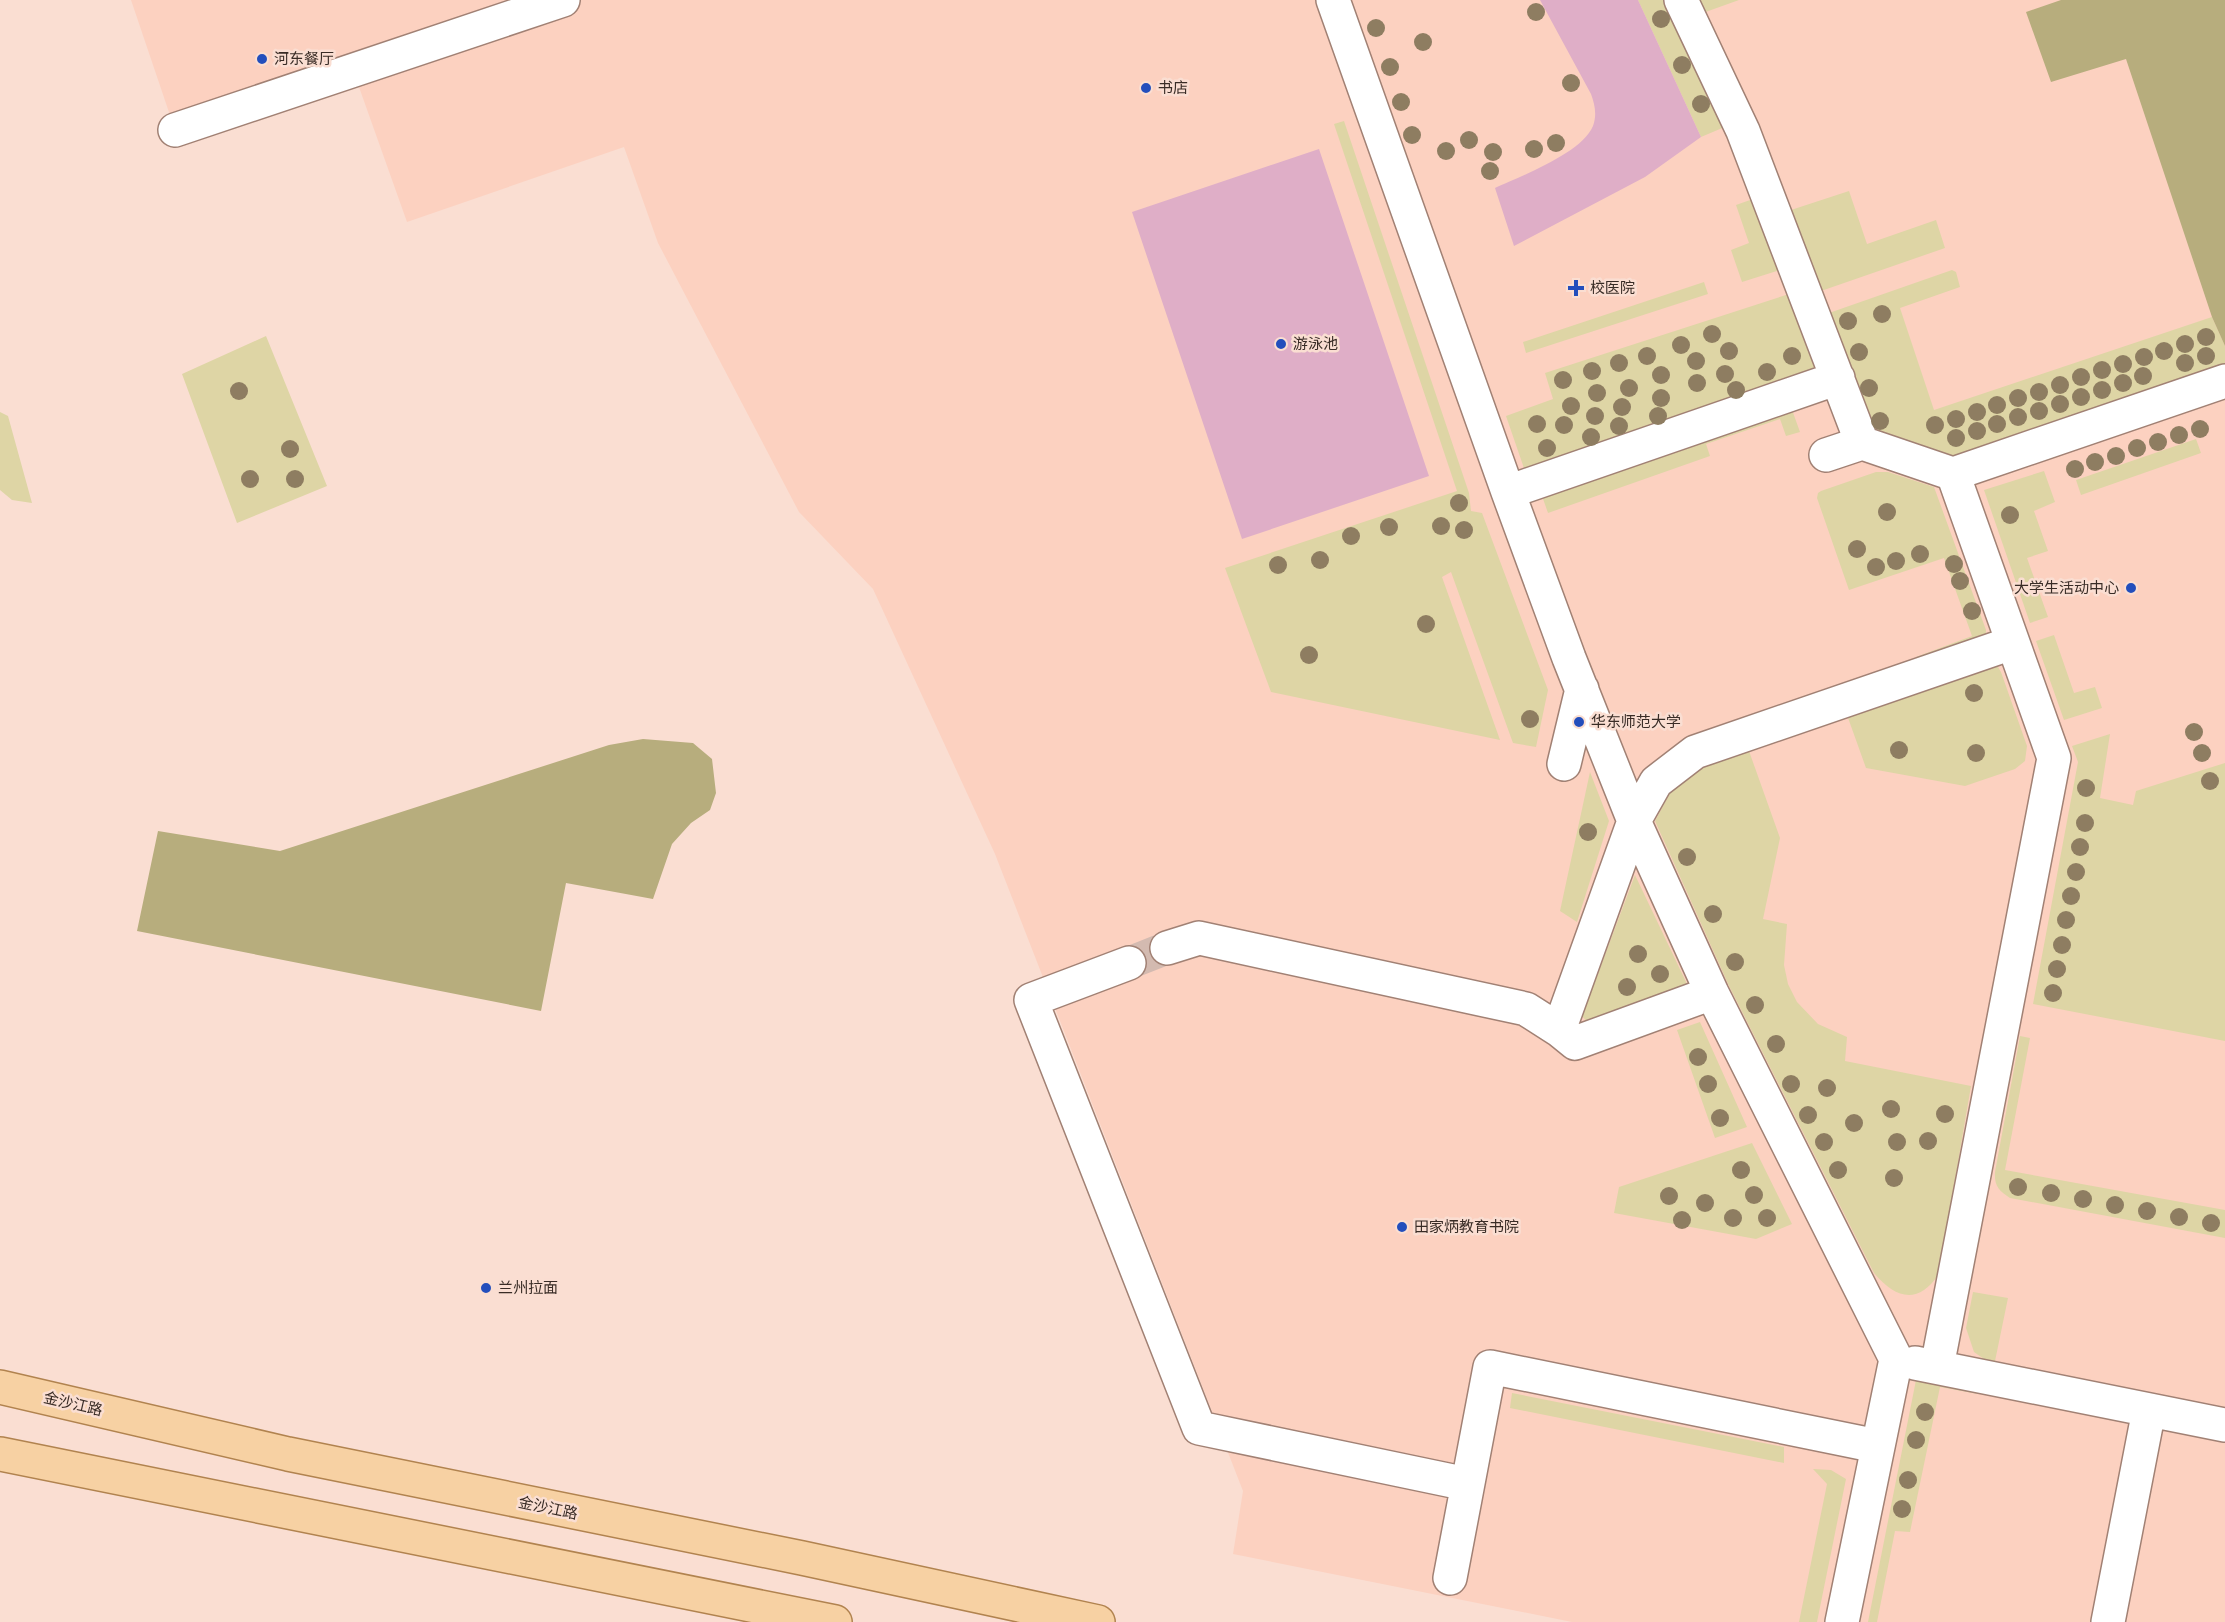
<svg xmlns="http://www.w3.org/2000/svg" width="2225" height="1622" viewBox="0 0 2225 1622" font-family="Mulish,'Noto Sans SC',sans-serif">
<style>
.built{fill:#fcd1c0}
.green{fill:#ded5a5}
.forest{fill:#b7ad7d}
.water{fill:#dfaec7}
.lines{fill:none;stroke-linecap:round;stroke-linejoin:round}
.minor-tunnel{stroke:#d3bab0;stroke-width:33;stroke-dasharray:33 16;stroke-linecap:butt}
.minor-casing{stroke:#a18174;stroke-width:36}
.major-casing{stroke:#b1834f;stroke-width:36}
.minor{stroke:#fff;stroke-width:33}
.major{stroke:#f7d1a3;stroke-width:33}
.tree{fill:#8e7d61}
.poi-dot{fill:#234ebc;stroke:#faded2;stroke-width:2}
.labels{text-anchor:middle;stroke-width:5;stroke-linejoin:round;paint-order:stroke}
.poi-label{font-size:15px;fill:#392c26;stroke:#faded2;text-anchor:start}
.street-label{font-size:15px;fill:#392c26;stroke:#faded2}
</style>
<rect width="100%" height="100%" fill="#faded2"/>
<path class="built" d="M131 0H2225V1622H1572L1233 1554 1243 1491 995 854 873 589 799 512 658 243 624 147 407 222 354 73 175 130Z"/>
<path class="green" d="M1638 0H1669L1727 126 1701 137Z
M1694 0H1739L1700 14Z
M1344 121 1469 493 1471 511 1482 513 1548 690 1536 747 1513 743 1451 572 1442 577 1500 740 1271 692 1225 568 1457 491 1334 124Z
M1849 191 1867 244 1936 220 1945 248 1821 291 1791 210Z
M1753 199 1780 270 1742 282 1731 250 1749 243 1736 205Z
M1952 270 1956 272 1960 287 1900 308 1934 410 2212 317 2225 346V368L1953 459 1873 431 1829 313Z
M1704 282 1708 294 1526 353 1523 342Z
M1789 294 1820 373 1526 474 1506 416 1553 399 1545 373Z
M266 336 327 486 237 523 182 374Z
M1791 407 1800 432 1786 436 1780 419 1706 444 1710 456 1548 513 1541 493Z
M0 412 8 416 32 503 12 500 0 490Z
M2196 439 2201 453 2081 495 2076 480Z
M2044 471 2055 502 2034 511 2048 551 2027 558 2048 617 2030 623 1984 490Z
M1876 472H1888L1934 487 1986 630V635L1919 665 1916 657 1972 636 1944 558 1849 590 1817 498 1818 493 1821 491Z
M2054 635 2074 693 2095 687 2102 708 2064 720 2036 641Z
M1992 665 1998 667 2001 672 2027 746 2025 761 2015 769 1965 786 1866 768 1847 715Z
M2110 734 2100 798 2133 805 2136 791 2225 763V1041L2033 1004 2078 762 2072 746Z
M1749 751 1780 838 1763 919 1787 924 1784 965 1788 984 1797 1002 1818 1024 1847 1037 1845 1061 1971 1086 1939 1274C1918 1305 1896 1299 1874 1273L1729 986 1655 821 1671 791 1706 765Z
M1590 772 1609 821 1577 922 1560 911Z
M1635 875 1688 986 1589 1024 1582 1016Z
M1700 1022 1747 1127 1715 1138 1677 1030Z
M2020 1036 2030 1038 2005 1170 2225 1210V1238L2010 1198C1999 1191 1994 1186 1995 1172Z
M1752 1143 1792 1224 1756 1239 1614 1213 1619 1187Z
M1973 1292 2008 1298 1994 1366 1974 1352 1966 1328Z
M1917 1375 1977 1391 1978 1394 1940 1387 1910 1532 1895 1531 1877 1622H1868Z
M1512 1393 1784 1447V1463L1510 1408Z
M1813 1469 1831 1470 1846 1479 1817 1622H1799L1827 1484Z"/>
<path class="forest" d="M2061 0H2225V346L2212 317 2126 59 2051 82 2026 12Z
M643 739 693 743 712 759 716 793 710 810 691 823 672 844 653 899 566 883 541 1011 137 931 158 831 280 851 609 745Z"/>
<path class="water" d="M1540 0H1638L1701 137 1645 177 1514 246 1495 188C1521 176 1582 153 1593 126 1597 115 1595 105 1591 94Z
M1319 149 1429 476 1242 539 1132 212Z"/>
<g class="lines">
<path class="minor-tunnel" d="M1129 963 1167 948"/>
<g class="minor-casing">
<path id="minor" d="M1333 0 1508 492 1569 658 1634 821 1712 993 1896 1359 1842 1622
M1681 0 1743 131 1862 443 1953 474 2054 758 1937 1367
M175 130 563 0
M1826 455 1862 443
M1953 474 2225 381
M1508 492 1838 378
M1564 764 1582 689
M1167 948 1199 938 1526 1009 1559 1030 1575 1043 1712 993
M1129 963 1031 1000 1199 1428 1467 1484
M1559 1030 1634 821 1656 782 1695 752 2012 643
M1915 1363 2225 1425
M1450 1578 1490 1367 1877 1446
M2108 1622 2149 1410"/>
</g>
<g class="major-casing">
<path id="major" d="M0 1387 288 1454 802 1558 1098 1622
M0 1454 835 1622"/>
</g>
<use href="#minor" class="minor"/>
<use href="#major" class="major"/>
</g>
<g class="tree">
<circle cx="1536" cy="12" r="9"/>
<circle cx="1661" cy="19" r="9"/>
<circle cx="1376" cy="28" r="9"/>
<circle cx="1423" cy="42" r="9"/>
<circle cx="1682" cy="65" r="9"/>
<circle cx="1390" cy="67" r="9"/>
<circle cx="1571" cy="83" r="9"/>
<circle cx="1401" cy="102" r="9"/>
<circle cx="1701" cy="104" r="9"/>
<circle cx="1412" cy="135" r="9"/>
<circle cx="1469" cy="140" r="9"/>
<circle cx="1556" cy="143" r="9"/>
<circle cx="1534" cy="149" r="9"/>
<circle cx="1446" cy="151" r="9"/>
<circle cx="1493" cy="152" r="9"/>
<circle cx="1490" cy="171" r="9"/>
<circle cx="1882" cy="314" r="9"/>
<circle cx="1848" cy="321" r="9"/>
<circle cx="1712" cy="334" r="9"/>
<circle cx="2206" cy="337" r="9"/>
<circle cx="2185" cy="344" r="9"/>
<circle cx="1681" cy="345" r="9"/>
<circle cx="1729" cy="351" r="9"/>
<circle cx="2164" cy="351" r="9"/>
<circle cx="1859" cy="352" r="9"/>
<circle cx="1647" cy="356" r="9"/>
<circle cx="1792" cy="356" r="9"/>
<circle cx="2206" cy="356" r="9"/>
<circle cx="2144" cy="357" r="9"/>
<circle cx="1696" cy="361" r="9"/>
<circle cx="1619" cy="363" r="9"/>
<circle cx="2185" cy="363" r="9"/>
<circle cx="2123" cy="364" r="9"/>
<circle cx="2102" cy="370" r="9"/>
<circle cx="1592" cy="371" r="9"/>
<circle cx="1767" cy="372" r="9"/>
<circle cx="1725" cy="374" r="9"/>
<circle cx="1661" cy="375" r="9"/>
<circle cx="2143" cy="376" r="9"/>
<circle cx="2081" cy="377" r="9"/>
<circle cx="1563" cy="380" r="9"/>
<circle cx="1697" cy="383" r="9"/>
<circle cx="2123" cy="383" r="9"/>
<circle cx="2060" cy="385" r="9"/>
<circle cx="1629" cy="388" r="9"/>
<circle cx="1869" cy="388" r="9"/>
<circle cx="1736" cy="390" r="9"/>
<circle cx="2102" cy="390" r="9"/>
<circle cx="239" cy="391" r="9"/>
<circle cx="2039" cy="392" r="9"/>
<circle cx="1597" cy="393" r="9"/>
<circle cx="2081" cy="397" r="9"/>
<circle cx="1661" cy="398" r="9"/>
<circle cx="2018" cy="398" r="9"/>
<circle cx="2060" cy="404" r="9"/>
<circle cx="1997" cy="405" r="9"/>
<circle cx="1571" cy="406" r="9"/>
<circle cx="1622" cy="407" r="9"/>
<circle cx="2039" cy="411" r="9"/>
<circle cx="1977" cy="412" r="9"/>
<circle cx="1595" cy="416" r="9"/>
<circle cx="1658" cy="416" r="9"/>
<circle cx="2018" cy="417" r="9"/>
<circle cx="1956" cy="419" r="9"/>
<circle cx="1880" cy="421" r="9"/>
<circle cx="1537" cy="424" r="9"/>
<circle cx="1997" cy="424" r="9"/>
<circle cx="1564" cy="425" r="9"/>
<circle cx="1935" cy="425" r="9"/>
<circle cx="1619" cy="426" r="9"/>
<circle cx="2200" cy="429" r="9"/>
<circle cx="1977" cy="431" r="9"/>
<circle cx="2179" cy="435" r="9"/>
<circle cx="1591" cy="437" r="9"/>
<circle cx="1956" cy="438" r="9"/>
<circle cx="2158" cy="442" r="9"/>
<circle cx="1547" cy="448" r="9"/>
<circle cx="2137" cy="448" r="9"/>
<circle cx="290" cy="449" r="9"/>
<circle cx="2116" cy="456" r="9"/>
<circle cx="2095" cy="462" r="9"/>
<circle cx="2075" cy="469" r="9"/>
<circle cx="250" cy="479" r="9"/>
<circle cx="295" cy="479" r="9"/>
<circle cx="1459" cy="503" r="9"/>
<circle cx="1887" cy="512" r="9"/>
<circle cx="2010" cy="515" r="9"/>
<circle cx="1441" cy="526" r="9"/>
<circle cx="1389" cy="527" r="9"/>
<circle cx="1464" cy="530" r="9"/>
<circle cx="1351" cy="536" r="9"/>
<circle cx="1857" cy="549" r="9"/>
<circle cx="1920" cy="554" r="9"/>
<circle cx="1320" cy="560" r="9"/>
<circle cx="1896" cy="561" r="9"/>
<circle cx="1954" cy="564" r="9"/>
<circle cx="1278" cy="565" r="9"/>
<circle cx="1876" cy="567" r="9"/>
<circle cx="1960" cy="581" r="9"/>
<circle cx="1972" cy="611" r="9"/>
<circle cx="1426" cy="624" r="9"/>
<circle cx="1309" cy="655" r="9"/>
<circle cx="1974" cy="693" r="9"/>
<circle cx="1530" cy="719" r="9"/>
<circle cx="2194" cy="732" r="9"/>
<circle cx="1899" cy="750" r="9"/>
<circle cx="1976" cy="753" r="9"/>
<circle cx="2202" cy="753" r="9"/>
<circle cx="2210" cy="781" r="9"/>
<circle cx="2086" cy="788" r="9"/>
<circle cx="2085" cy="823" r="9"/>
<circle cx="1588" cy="832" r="9"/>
<circle cx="2080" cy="847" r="9"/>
<circle cx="1687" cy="857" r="9"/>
<circle cx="2076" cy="872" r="9"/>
<circle cx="2071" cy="896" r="9"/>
<circle cx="1713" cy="914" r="9"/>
<circle cx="2066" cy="920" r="9"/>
<circle cx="2062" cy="945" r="9"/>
<circle cx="1638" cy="954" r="9"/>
<circle cx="1735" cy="962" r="9"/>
<circle cx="2057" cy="969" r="9"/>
<circle cx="1660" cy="974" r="9"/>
<circle cx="1627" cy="987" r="9"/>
<circle cx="2053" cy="993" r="9"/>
<circle cx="1755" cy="1005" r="9"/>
<circle cx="1776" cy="1044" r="9"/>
<circle cx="1698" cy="1057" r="9"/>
<circle cx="1708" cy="1084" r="9"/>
<circle cx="1791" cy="1084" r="9"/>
<circle cx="1827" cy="1088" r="9"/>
<circle cx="1891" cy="1109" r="9"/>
<circle cx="1945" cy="1114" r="9"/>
<circle cx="1808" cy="1115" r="9"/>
<circle cx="1720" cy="1118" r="9"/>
<circle cx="1854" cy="1123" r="9"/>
<circle cx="1928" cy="1141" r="9"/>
<circle cx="1824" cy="1142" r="9"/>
<circle cx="1897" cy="1142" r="9"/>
<circle cx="1741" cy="1170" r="9"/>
<circle cx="1838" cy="1170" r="9"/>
<circle cx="1894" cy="1178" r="9"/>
<circle cx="2018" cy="1187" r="9"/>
<circle cx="2051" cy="1193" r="9"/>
<circle cx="1754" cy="1195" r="9"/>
<circle cx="1669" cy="1196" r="9"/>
<circle cx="2083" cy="1199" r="9"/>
<circle cx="1705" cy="1203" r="9"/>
<circle cx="2115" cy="1205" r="9"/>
<circle cx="2147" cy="1211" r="9"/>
<circle cx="2179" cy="1217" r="9"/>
<circle cx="1733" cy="1218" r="9"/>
<circle cx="1767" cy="1218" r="9"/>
<circle cx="1682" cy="1220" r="9"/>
<circle cx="2211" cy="1223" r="9"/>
<circle cx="1925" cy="1412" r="9"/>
<circle cx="1916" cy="1440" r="9"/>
<circle cx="1908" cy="1480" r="9"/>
<circle cx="1902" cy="1509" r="9"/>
</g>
<g class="poi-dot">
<circle cx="262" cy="59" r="6"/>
<circle cx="1146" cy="88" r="6"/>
<path d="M1573 279h6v6h6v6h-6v6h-6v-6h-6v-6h6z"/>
<circle cx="1281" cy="344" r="6"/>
<circle cx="2131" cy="588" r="6"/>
<circle cx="1579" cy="722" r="6"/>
<circle cx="1402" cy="1227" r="6"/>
<circle cx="486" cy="1288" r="6"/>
</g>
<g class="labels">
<g class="poi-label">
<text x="274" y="64">河东餐厅</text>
<text x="1158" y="93">书店</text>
<text x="1590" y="293">校医院</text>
<text x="1293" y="349">游泳池</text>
<text x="2119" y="593" text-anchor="end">大学生活动中心</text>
<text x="1591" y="727">华东师范大学</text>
<text x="1414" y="1232">田家炳教育书院</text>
<text x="498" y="1293">兰州拉面</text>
</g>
<g class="street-label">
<text transform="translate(73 1404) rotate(13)" y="5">金沙江路</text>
<text transform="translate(548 1508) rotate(12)" y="5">金沙江路</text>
</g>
</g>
</svg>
